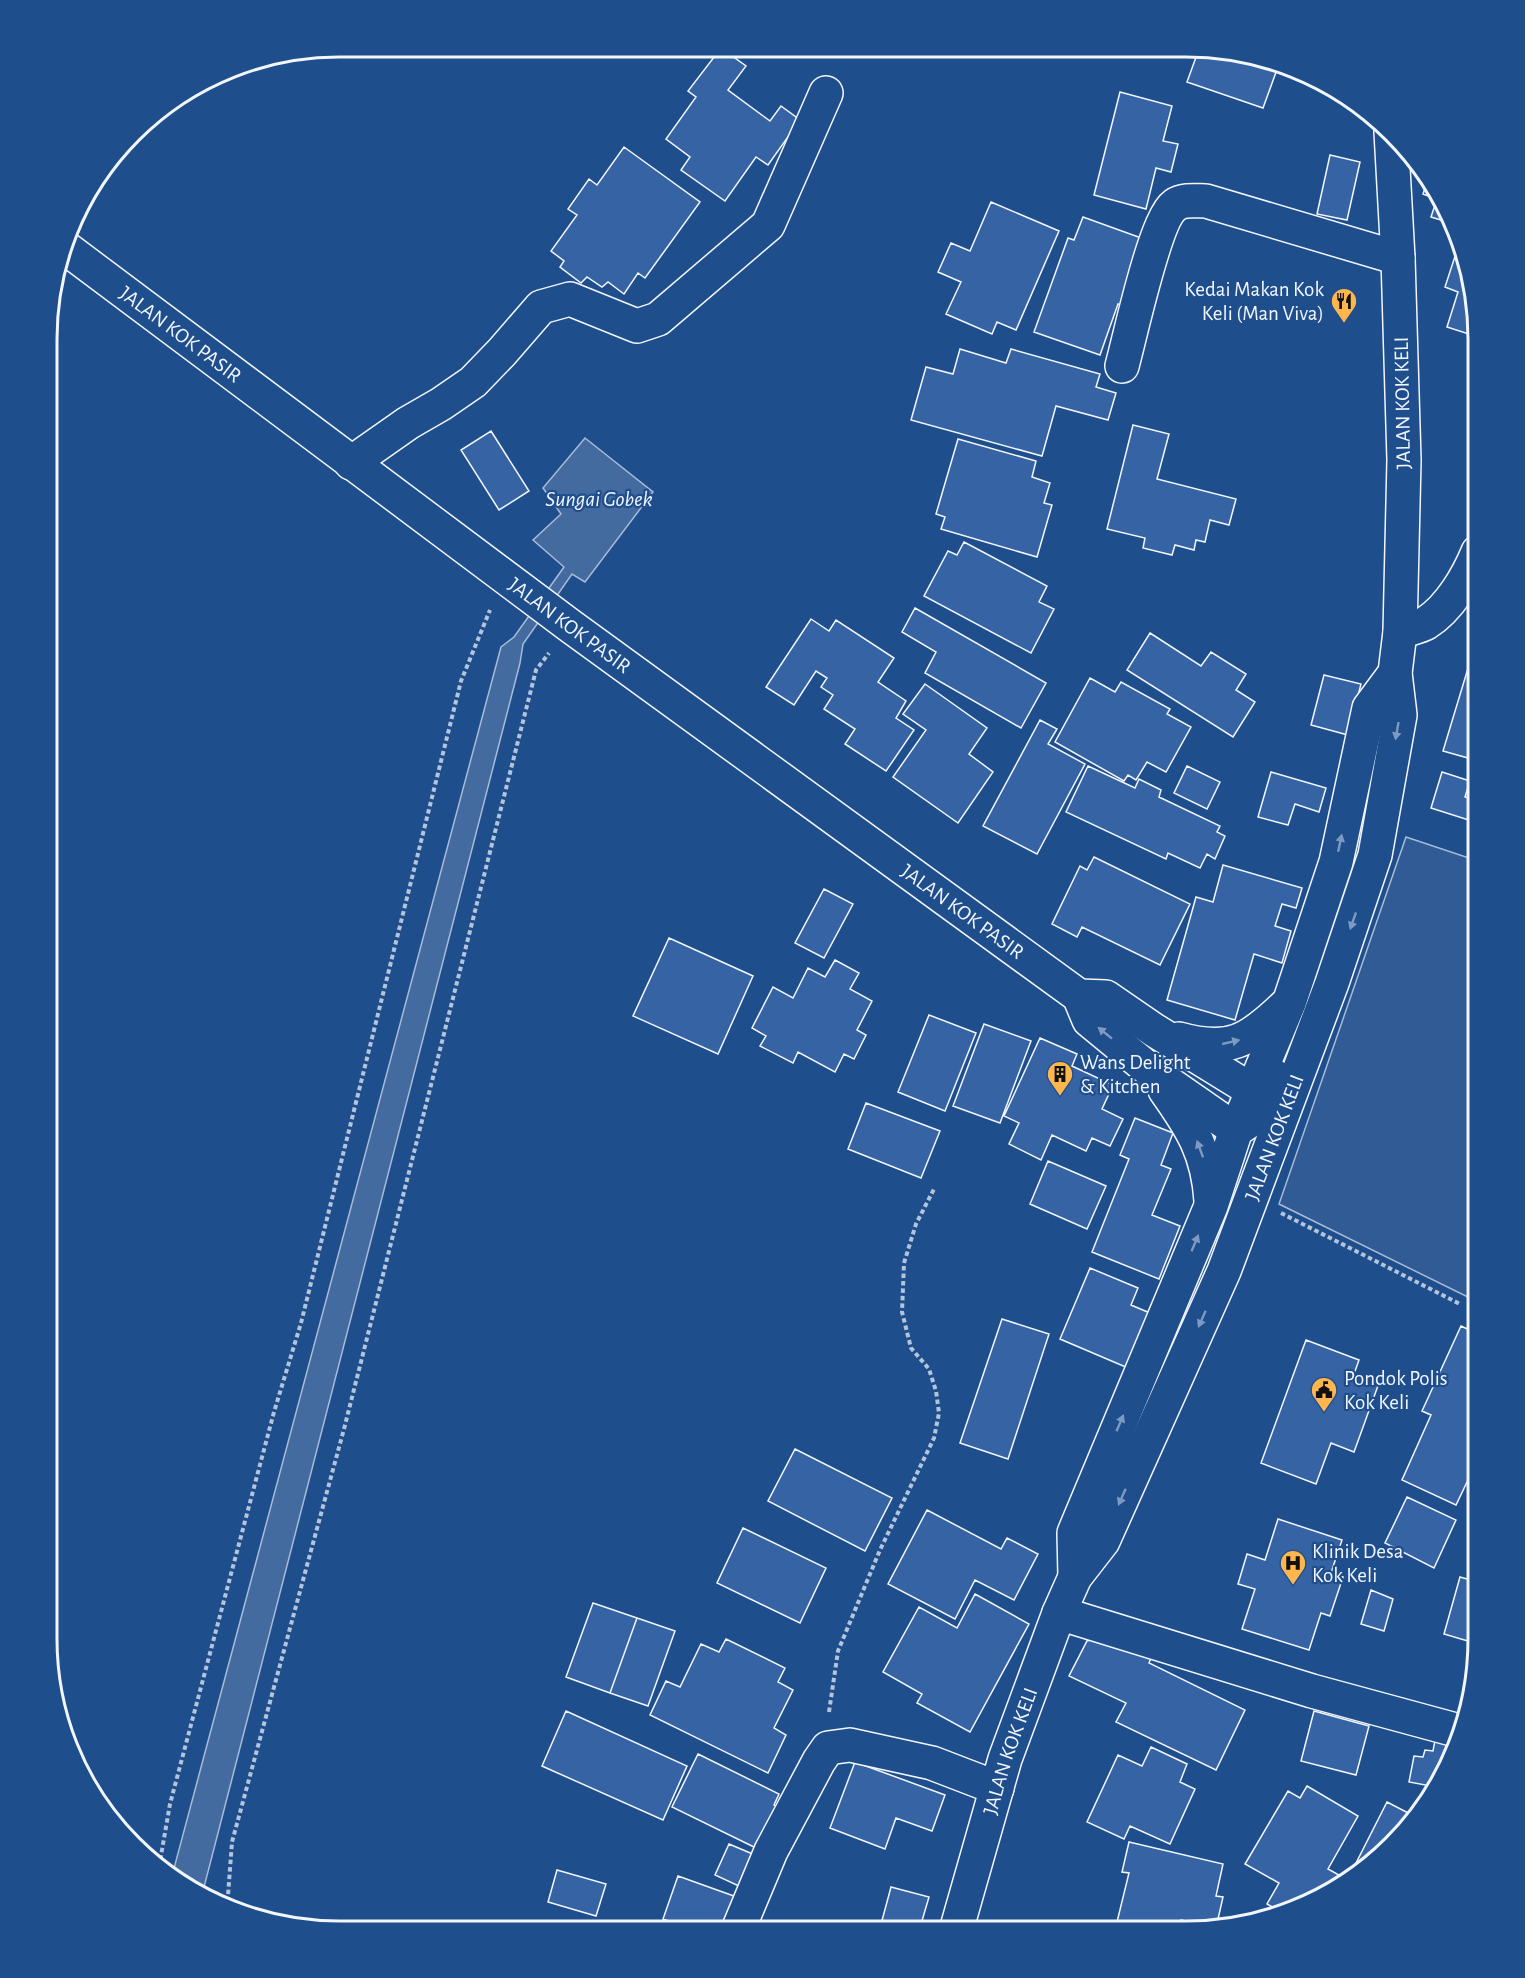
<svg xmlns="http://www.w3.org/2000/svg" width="1525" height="1978" viewBox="0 0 1525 1978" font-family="'Alegreya Sans',sans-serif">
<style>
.built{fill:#305b95;stroke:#a8bbd7;stroke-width:1.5}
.water{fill:#446ba0;stroke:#a8bbd7;stroke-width:1.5}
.building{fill:#3563a3;stroke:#f2f6ff;stroke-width:1.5}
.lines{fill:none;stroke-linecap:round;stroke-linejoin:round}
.minor-casing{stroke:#f2f6ff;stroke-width:36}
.tertiary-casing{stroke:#f2f6ff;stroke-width:36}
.path{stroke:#b3c4dc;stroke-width:4;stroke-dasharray:4.5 3;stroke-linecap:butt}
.minor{stroke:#1f4e8c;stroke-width:33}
.tertiary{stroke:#1f4e8c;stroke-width:33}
.oneway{fill:#7e9ac0}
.labels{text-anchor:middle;stroke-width:4.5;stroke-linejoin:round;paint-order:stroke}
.poi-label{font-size:21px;fill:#f2f6ff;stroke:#1f4e8c;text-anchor:start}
.street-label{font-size:21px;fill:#f2f6ff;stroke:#1f4e8c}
.water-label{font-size:22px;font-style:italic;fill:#f2f6ff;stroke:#1f4e8c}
.rim{fill:none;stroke:#f2f6ff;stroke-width:3}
</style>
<rect width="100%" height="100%" fill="#1f4e8c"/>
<path class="built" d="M1406 837 1478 861V1302L1279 1204Z"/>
<path class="water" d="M585 438 653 492 585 582 572 574 523 644 520 663 202 1895 176 1882 173 1879V1872L501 647 514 637 564 567 533 540 561 514 543 488Z"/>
<path class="building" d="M721 48 746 66 728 90 770 121 781 106 800 120 768 165 756 157 725 201 681 170 690 157 666 139 696 97 688 91Z
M1199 49H1224L1279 64 1263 108 1187 82Z
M1120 92 1172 106 1163 141 1178 144 1171 172 1156 168 1146 209 1094 195Z
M624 147 700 202 645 278 638 273 624 294 608 282 602 287 587 277 581 283 560 267 564 261 551 251 577 215 568 209 589 179 597 185Z
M1330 155 1360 162 1347 220 1317 214Z
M1428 179 1448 209 1454 224 1431 217 1437 199 1423 194Z
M991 202 1059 231 1016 330 997 322 992 334 946 314 961 282 938 272 951 243 970 251Z
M1083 217 1144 239 1125 306 1118 304 1100 355 1034 332 1068 238 1074 240Z
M1460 241 1469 264 1478 337 1447 327 1458 292 1445 287Z
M960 349 1006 363 1011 349 1100 374 1096 387 1116 393 1108 420 1056 406 1042 456 911 420 926 367 953 374Z
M1133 425 1169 434 1157 479 1236 499 1229 525 1210 520 1205 542 1196 540 1194 550 1175 545 1172 555 1143 548 1145 538 1107 529Z
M491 431 529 491 499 510 461 450Z
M958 439 1036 461 1032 477 1050 483 1044 503 1052 505 1037 557 941 529 945 517 936 514Z
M964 542 1047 586 1039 602 1054 609 1031 653 924 596 948 551 957 555Z
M915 608 1046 683 1021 728 925 673 936 652 902 632Z
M811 619 829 631 836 620 894 658 878 682 906 701 896 718 914 730 886 771 845 744 855 729 824 709 833 695 821 687 827 678 816 671 794 705 766 687Z
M1150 633 1201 666 1211 652 1246 674 1236 690 1255 702 1233 737 1127 670Z
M1472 655 1478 658V723L1468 758 1443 751Z
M1324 675 1361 684 1348 735 1311 725Z
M1090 678 1115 692 1121 682 1170 709 1167 714 1191 727 1166 772 1147 762 1136 780 1128 775 1124 781 1055 742Z
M925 684 987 728 969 754 993 772 958 823 893 777 926 730 903 714Z
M1040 720 1057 729 1048 744 1085 764 1037 854 983 826Z
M1088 766 1135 788 1139 779 1161 790 1159 797 1220 826 1217 832 1225 836 1215 859 1207 854 1200 868 1168 853 1166 859 1066 812Z
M1187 766 1220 782 1207 809 1174 793Z
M1271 772 1326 788 1319 812 1295 804 1288 825 1258 817Z
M1442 772 1470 781 1465 797 1478 800V823L1431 808Z
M1094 857 1190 904 1160 965 1082 927 1077 937 1052 924 1080 866 1087 870Z
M1223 865 1302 888 1296 908 1282 904 1275 926 1291 931 1282 963 1254 954 1235 1020 1167 1000 1196 897 1213 902Z
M824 889 853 904 824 958 795 943Z
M669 938 753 976 718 1054 633 1016Z
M835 960 859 973 850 989 872 1001 857 1030 866 1035 854 1059 844 1054 835 1072 798 1052 793 1063 760 1046 766 1036 752 1028 773 987 793 998 808 968 825 977Z
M929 1015 976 1033 945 1111 898 1092Z
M984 1024 1031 1041 1000 1123 953 1106Z
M1040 1038 1077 1054 1072 1066 1113 1085 1102 1109 1123 1119 1110 1146 1092 1138 1086 1151 1052 1135 1041 1160 1009 1144 1019 1123 1004 1116Z
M866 1103 940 1131 921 1178 848 1149Z
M1135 1118 1173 1133 1161 1165 1171 1169 1152 1215 1180 1226 1159 1279 1092 1252 1129 1159 1120 1155Z
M1048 1161 1106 1186 1087 1229 1030 1204Z
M1090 1268 1138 1288 1131 1305 1150 1313 1128 1368 1060 1339Z
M1002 1319 1049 1334 1008 1459 960 1443Z
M1461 1326 1478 1334V1434L1474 1443 1478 1445V1459L1456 1505 1402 1480 1431 1415 1422 1411Z
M1306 1340 1359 1360 1354 1374 1379 1383 1354 1452 1331 1443 1316 1484 1261 1463Z
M795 1449 892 1498 865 1551 768 1501Z
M1407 1497 1456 1520 1434 1568 1385 1543Z
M927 1510 1001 1549 1007 1538 1038 1554 1014 1600 975 1580 955 1619 888 1584Z
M1278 1519 1342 1540 1331 1573 1343 1577 1330 1616 1321 1613 1309 1650 1242 1629 1255 1589 1238 1584 1247 1554 1265 1560Z
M743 1528 826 1568 800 1623 717 1583Z
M1460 1577 1478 1582V1644L1444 1634Z
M1371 1590 1393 1599 1384 1631 1361 1624Z
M975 1594 1029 1624 970 1732 917 1703 922 1694 883 1672 919 1607 957 1628Z
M593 1603 637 1618 610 1693 566 1677Z
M637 1618 675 1631 648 1706 610 1693Z
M1108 1635 1152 1656 1149 1663 1245 1710 1216 1770 1116 1722 1126 1703 1069 1676 1087 1641Z
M726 1639 785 1668 778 1682 793 1690 774 1728 786 1735 768 1773 650 1715 666 1681 680 1687 701 1644 719 1652Z
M566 1711 687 1766 663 1820 542 1766Z
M1314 1711 1369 1726 1356 1775 1301 1761Z
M1436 1735 1459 1740 1436 1787 1409 1782 1414 1756 1423 1757 1425 1750 1433 1751Z
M1151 1747 1187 1764 1180 1782 1195 1789 1170 1844 1130 1826 1124 1839 1087 1822 1118 1755 1142 1766Z
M698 1754 779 1794 774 1805 786 1811 756 1848 672 1807Z
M855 1762 945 1795 932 1831 896 1818 885 1849 830 1828Z
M1307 1786 1358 1816 1328 1869 1346 1879 1344 1882 1316 1901 1283 1913 1267 1904 1279 1883 1245 1864 1288 1791 1300 1798Z
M1387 1802 1416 1817 1379 1859 1357 1874 1352 1871Z
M1129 1842 1223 1864 1216 1896 1223 1897 1216 1928 1181 1920 1179 1931H1146L1147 1929 1117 1922 1129 1873 1122 1872Z
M729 1844 755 1855 741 1887 715 1875Z
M557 1870 606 1884 596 1916 548 1902Z
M678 1876 745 1900 734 1930H693L663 1919Z
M891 1887 929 1897 919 1931H888L880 1928Z"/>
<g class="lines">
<g class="minor-casing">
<path id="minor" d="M1122 366C1130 337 1155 219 1175 205 1183 199 1197 201 1206 201L1398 258
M351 463 408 423 441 404 473 382 502 352 541 307 570 299 637 326 658 319 768 225 826 93
M1400 632C1408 629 1419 627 1426 623 1450 608 1468 576 1478 552
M1059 1613 1312 1691 1463 1732
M738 1930 771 1851 819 1761 828 1748 850 1745 932 1763 997 1788"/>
</g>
<g class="tertiary-casing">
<g id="tertiary">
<path id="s1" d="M67 249 569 625 1079 996 1089 1020 1151 1071 1236 1130 1257 1116 1276 1077"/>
<path d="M1079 996 1106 997 1154 1030 1253 1091 1256 1113"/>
<path d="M1179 1039C1229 1053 1249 1041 1285 1006"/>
<path d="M1165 1090C1192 1128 1208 1153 1211 1201"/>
<path d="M1075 1577 1074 1533 1211 1206 1236 1130 1289 1003 1336 862 1369 708 1395 673"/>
<path id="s2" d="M956 1931 1005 1759 1059 1613 1075 1577 1103 1541 1224 1271 1332 983 1375 855 1400 715 1395 673 1400 632 1404 460 1398 258 1391 132"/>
</g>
</g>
<path class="path" d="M1281 1213 1460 1304
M829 1712 838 1651 880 1550 934 1438 939 1413 936 1391 929 1369 911 1348 902 1312 904 1263 916 1224 935 1187
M159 1867 170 1804 274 1412 301 1323 461 681 490 610
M227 1909 232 1842 344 1429 536 670 549 653"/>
<use href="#minor" class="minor"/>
<use href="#tertiary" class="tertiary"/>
</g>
<defs><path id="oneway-solid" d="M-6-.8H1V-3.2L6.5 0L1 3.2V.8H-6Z" transform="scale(1.5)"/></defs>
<g class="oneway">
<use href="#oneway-solid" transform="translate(1397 731) rotate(100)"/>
<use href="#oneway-solid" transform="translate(1340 843) rotate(-78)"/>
<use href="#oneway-solid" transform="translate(1353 921) rotate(109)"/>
<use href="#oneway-solid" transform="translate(1105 1033) rotate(-141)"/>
<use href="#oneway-solid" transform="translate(1231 1042) rotate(-13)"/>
<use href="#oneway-solid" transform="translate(1200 1149) rotate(-110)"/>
<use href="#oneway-solid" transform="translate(1195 1243) rotate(-67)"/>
<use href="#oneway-solid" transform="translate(1202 1319) rotate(114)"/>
<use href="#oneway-solid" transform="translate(1120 1423) rotate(-67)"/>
<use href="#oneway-solid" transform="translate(1122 1497) rotate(114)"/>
</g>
<defs>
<g id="restaurant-pin" transform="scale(1.35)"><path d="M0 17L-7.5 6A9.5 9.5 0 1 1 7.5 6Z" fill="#ffb74d" stroke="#1f4e8c"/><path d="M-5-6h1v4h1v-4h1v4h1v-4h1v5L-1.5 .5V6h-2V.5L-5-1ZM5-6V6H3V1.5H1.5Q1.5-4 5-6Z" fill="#111"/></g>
<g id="building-pin" transform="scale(1.35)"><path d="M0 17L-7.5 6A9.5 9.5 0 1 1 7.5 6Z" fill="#ffb74d" stroke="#1f4e8c"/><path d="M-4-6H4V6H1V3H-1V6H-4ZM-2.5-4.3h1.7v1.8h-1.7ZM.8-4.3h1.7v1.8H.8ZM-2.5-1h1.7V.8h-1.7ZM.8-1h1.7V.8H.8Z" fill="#111"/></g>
<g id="civic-pin" transform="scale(1.35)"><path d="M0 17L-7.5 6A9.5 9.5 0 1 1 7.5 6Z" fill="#ffb74d" stroke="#1f4e8c"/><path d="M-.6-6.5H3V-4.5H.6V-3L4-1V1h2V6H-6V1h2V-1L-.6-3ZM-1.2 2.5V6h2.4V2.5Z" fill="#111"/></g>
<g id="hospital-pin" transform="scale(1.35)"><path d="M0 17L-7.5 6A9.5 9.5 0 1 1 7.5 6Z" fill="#ffb74d" stroke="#1f4e8c"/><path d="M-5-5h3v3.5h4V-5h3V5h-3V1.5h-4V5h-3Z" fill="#111"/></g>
</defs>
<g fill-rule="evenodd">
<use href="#restaurant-pin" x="1344" y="301"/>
<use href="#building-pin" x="1060" y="1074"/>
<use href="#civic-pin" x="1324" y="1390"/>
<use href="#hospital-pin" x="1293" y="1563"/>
</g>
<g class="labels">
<g class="poi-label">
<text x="1324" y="296" text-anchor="end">Kedai Makan Kok<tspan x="1324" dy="24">Keli (Man Viva)</tspan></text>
<text x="1080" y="1069">Wans Delight<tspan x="1080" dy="24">&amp; Kitchen</tspan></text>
<text x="1344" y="1385">Pondok Polis<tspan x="1344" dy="24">Kok Keli</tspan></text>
<text x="1312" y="1558">Klinik Desa<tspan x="1312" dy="24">Kok Keli</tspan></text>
</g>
<g class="street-label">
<text dy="7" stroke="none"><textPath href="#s1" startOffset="142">JALAN KOK PASIR</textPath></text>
<text transform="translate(1402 403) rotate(-91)" y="7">JALAN KOK KELI</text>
<text dy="7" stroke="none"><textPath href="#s1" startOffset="628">JALAN KOK PASIR</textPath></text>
<text dy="7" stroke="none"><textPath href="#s1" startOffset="1114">JALAN KOK PASIR</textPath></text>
<text dy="7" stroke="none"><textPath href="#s2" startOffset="858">JALAN KOK KELI</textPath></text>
<text dy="7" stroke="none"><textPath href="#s2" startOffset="188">JALAN KOK KELI</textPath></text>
</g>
<g class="water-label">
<text x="599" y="506">Sungai Gobek</text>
</g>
</g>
<path d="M0 0H1525V1978H0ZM339 57H1186A282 282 0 0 1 1468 339V1639A282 282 0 0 1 1186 1921H339A282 282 0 0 1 57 1639V339A282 282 0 0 1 339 57Z" fill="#1f4e8c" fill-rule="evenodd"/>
<path class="rim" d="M339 57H1186A282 282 0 0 1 1468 339V1639A282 282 0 0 1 1186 1921H339A282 282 0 0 1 57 1639V339A282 282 0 0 1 339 57Z"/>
</svg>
